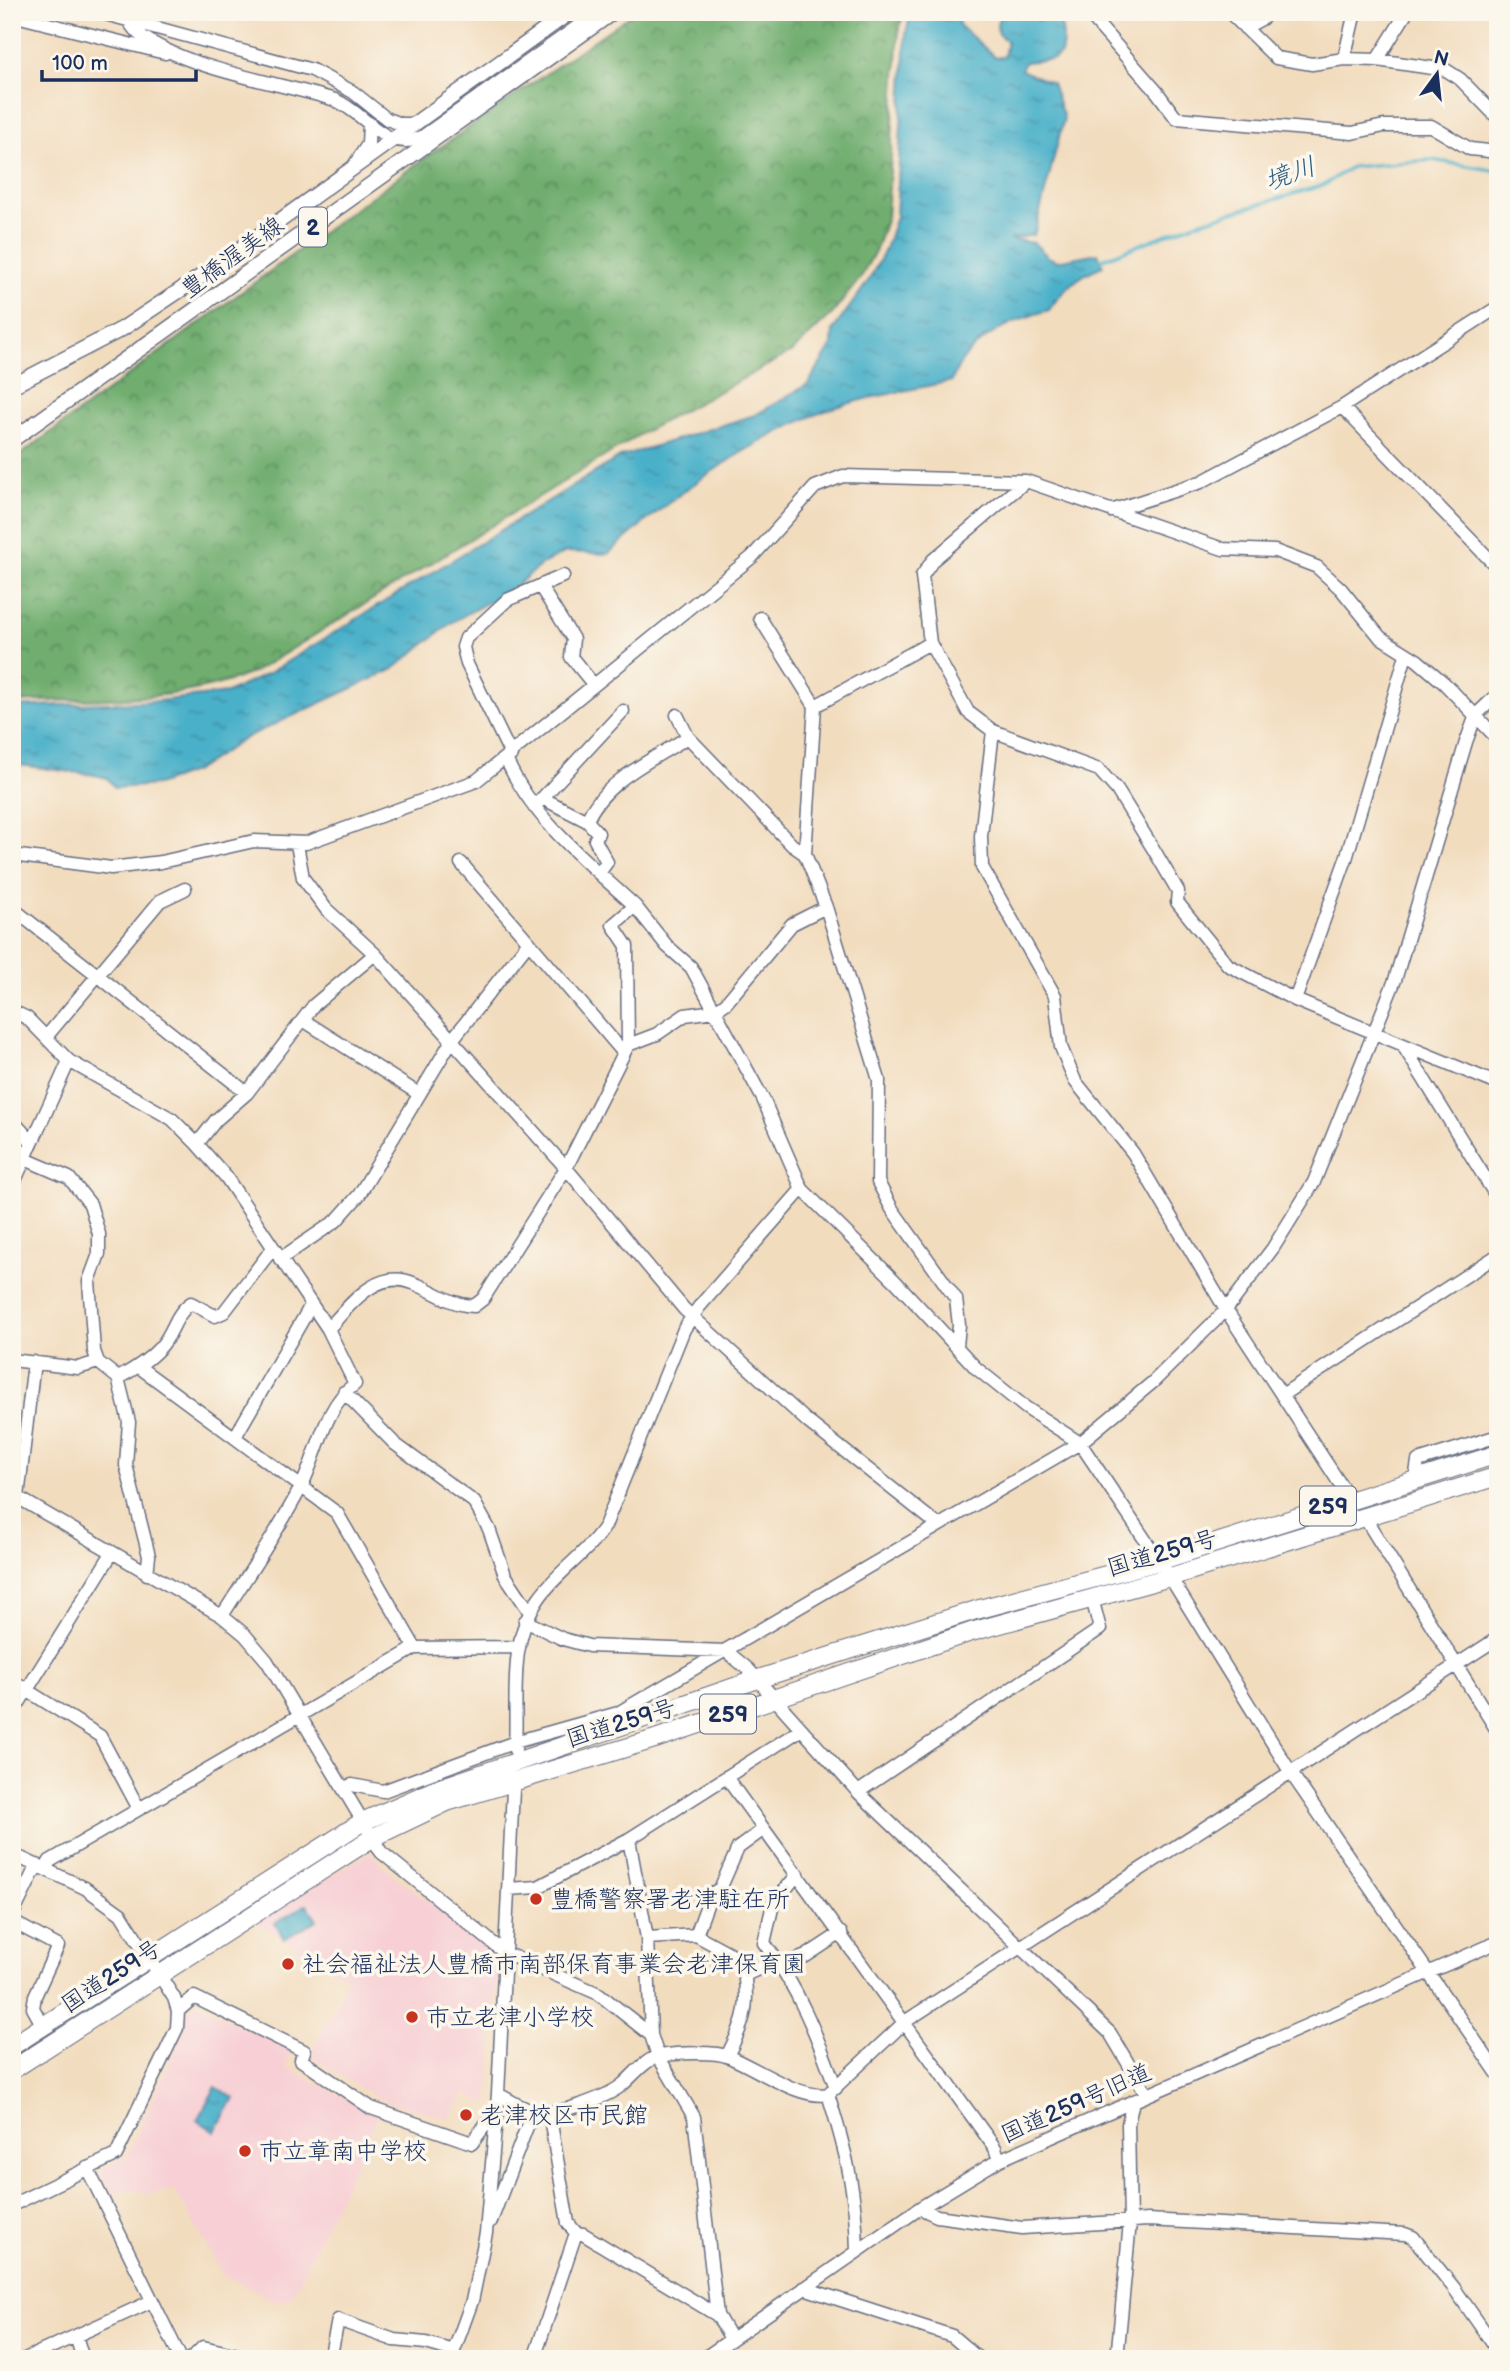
<svg xmlns="http://www.w3.org/2000/svg" width="1510" height="2371" viewBox="0 0 1510 2371" font-family="'Balsamiq Sans','Klee One',sans-serif">
<style>
.built{fill:#f7cfd4}
.forest{fill:url(#forest-crowns);stroke:#456e66;stroke-width:2}
.water{fill:url(#water-ripples);stroke:#327094;stroke-width:2}
.lines{fill:none;stroke-linecap:round;stroke-linejoin:round}
.stream{stroke:#4ab0c9;stroke-width:3.5}
.minor-casing{stroke:#666c80;stroke-width:15}
.major-casing{stroke:#666c80;stroke-width:17}
.highway-casing{stroke:#666c80;stroke-width:20}
.minor{stroke:#fff;stroke-width:12}
.major{stroke:#fff;stroke-width:14}
.highway{stroke:#fff;stroke-width:18}
.poi-dot{fill:#c8321e;stroke:#fbf7ec;stroke-width:2.5}
.labels{text-anchor:middle;stroke-width:7;stroke-linejoin:round;paint-order:stroke}
.shield{fill:#fbf7ec;stroke:#5e6b89;stroke-width:2}
.shield-label{font-size:23px;font-weight:bold;fill:#1b2f5e}
.street-label{font-size:24px;fill:#1b2f5e;stroke:#fbf7ec}
.poi-label{font-size:24px;fill:#1b2f5e;stroke:#fbf7ec;text-anchor:start}
.water-label{font-size:26px;font-style:italic;fill:#2b5c83;stroke:#fbf7ec}
</style>
<defs>
<pattern id="forest-crowns" width="20" height="18" patternUnits="userSpaceOnUse" patternTransform="scale(1.75)"><rect width="20" height="18" fill="#6fad6e"/><path d="M2 6a3 3 0 1 1 6 0M12 15a3 3 0 1 1 6 0" fill="none" stroke="#5a8d5e"/></pattern>
<pattern id="water-ripples" width="26" height="14" patternUnits="userSpaceOnUse" patternTransform="scale(1.75)"><rect width="26" height="14" fill="#4ab0c9"/><path d="M2 4q2-2 4 0t4 0M15 11q2-2 4 0t4 0" fill="none" stroke="#3d90a6"/></pattern>
</defs>
<rect width="100%" height="100%" fill="#fbf7ec"/>
<filter id="ink" filterUnits="userSpaceOnUse"><feTurbulence type="fractalNoise" baseFrequency=".0143" numOctaves="2"/><feDisplacementMap in="SourceGraphic" scale="14" xChannelSelector="R" yChannelSelector="G"/><feConvolveMatrix kernelMatrix="1 2 1 2 8 2 1 2 1" color-interpolation-filters="sRGB"/></filter>
<filter id="wash" filterUnits="userSpaceOnUse"><feTurbulence type="fractalNoise" baseFrequency=".00686" numOctaves="4" result="noise"/><feDisplacementMap in="SourceGraphic" scale="28" xChannelSelector="R" yChannelSelector="G"/><feGaussianBlur stdDeviation="1.57" result="paint"/><feColorMatrix in="noise" values="0 0 0 0 0 0 0 0 0 0 0 0 0 0 0 0 0 1.4 0 .05"/><feComposite in="paint" operator="in"/></filter>
<g filter="url(#wash)">
<rect width="100%" height="100%" fill="#f2dcbe"/>
<path class="built" d="M370 1852 387 1870 499 1956 488 2105 465 2093 449 2118 380 2100 310 2056 348 1979 255 1922Z
M196 2004 292 2051 286 2066 378 2116 293 2294 278 2302 223 2275 175 2190 148 2194 130 2189 112 2195 100 2171 127 2155 184 2032V2014Z"/>
<path class="forest" d="M635 12H904L899 29 887 217 876 249 861 277 833 313 792 352 644 432 256 671C181 704 93 698 12 702V461L409 169Z"/>
<path class="water" d="M911 12H958L959 25 995 57H1004L1007 41 998 34 997 24 1002 12H1052C1065 22 1064 40 1061 54L1054 59 1025 62 1021 70 1052 83 1064 118 1034 235 1009 239 1034 243 1048 257 1057 261 1098 253 1103 266C1079 275 1063 289 1049 310 1011 320 964 342 952 381 907 391 855 398 812 416 735 450 670 498 608 554L566 552 542 564 516 586 451 623 392 670 247 737 195 771 157 785 115 788 107 778 95 775 12 764V707L158 701 227 693 267 674 620 457 755 415 808 384 832 345 833 330 869 280 884 252 896 217 906 33Z
M307 1904 317 1920 284 1939 275 1923Z
M216 2087 234 2098 215 2131 197 2120Z"/>
<g class="lines">
<path class="stream" d="M1100 260 1196 223 1324 185 1351 167 1432 160 1498 171"/>
</g>
</g>
<g filter="url(#ink)">
<g class="lines">
<g class="minor-casing">
<path id="minor" d="M98 12 312 70 353 92 387 119 401 124H416
M123 12C128 19 132 28 139 34 187 70 278 82 335 100 366 113 386 154 422 137L598 12
M1087 12 1157 92 1176 118 1352 133 1384 126H1431L1470 149 1498 152
M1229 12 1276 58 1312 64 1344 59 1377 60 1446 70 1460 79 1498 118
M12 15 165 53
M1245 28 1263 18 1267 12
M1344 59 1355 12
M1377 60 1407 12
M353 167 368 144 369 123
M1342 407 1498 568
M1111 511 1201 482 1342 407 1498 307
M540 586 573 639 571 657 593 684
M760 618 815 706
M930 643 815 706 805 854 826 907 879 1080 878 1182 892 1209 956 1299 959 1325 957 1346
M677 715 688 737 792 845 805 854
M993 731 981 836 982 867 1055 996 1061 1047 1075 1081 1133 1153 1226 1310 1350 1499
M1498 739 1444 683 1417 660 1380 637 1341 589 1317 567 1275 551 1223 549 1026 481 933 560 922 576 930 643 968 712 993 731 1099 770 1117 790 1154 850 1178 891 1177 902 1228 965 1295 1000 1498 1084
M511 755 467 664 463 647 466 638 507 600 563 576
M542 798 587 821 598 833 595 840 607 862 599 873
M534 807 623 711
M587 821C602 782 654 759 688 737
M297 844 303 878 326 909 375 954 566 1168 684 1309 808 1422 938 1525
M12 855 111 868 161 862 254 841 306 843 476 781 752 557 815 487 843 476 1026 481
M461 863 623 1052
M635 906 667 946 691 967 763 1099 802 1189 896 1282 976 1368 1026 1408 1080 1443 1170 1577 1291 1773 1498 2074
M12 908 247 1093
M1295 1000 1346 859 1406 655
M12 1011 27 1018 69 1061 172 1119 197 1144 226 1177 328 1329 355 1384C324 1406 318 1454 301 1487 278 1532 248 1574 222 1616
M303 1020 419 1094
M46 1037 160 901 185 889
M628 1045 657 1034 685 1015 715 1011 726 1003 792 924 826 907
M1404 1047 1498 1199
M12 1120 32 1142
M197 1144 216 1120 247 1093 314 1005 375 954
M25 1159 69 1178 90 1204 99 1234V1254L89 1281 94 1351 98 1362
M12 1187 69 1061
M280 1259 336 1221 359 1195 452 1040 528 943
M328 1329C350 1305 376 1268 413 1283 435 1291 450 1305 474 1306L483 1299 566 1168 628 1045 627 946 613 925 635 906C587 862 533 820 506 759
M12 1360 78 1368 98 1362 118 1378 129 1422 126 1465 149 1556 147 1574
M139 1367 337 1513 415 1648
M118 1378C135 1369 151 1359 163 1344 174 1330 176 1313 191 1303L215 1316 224 1312 273 1248
M344 1392 395 1444 474 1502 489 1529 505 1575 530 1612
M1282 1395 1498 1255
M235 1437 310 1307
M1415 1480 1418 1461 1498 1436
M12 1494 222 1616 245 1635 267 1661 381 1852 505 1953 599 1994 651 2035 658 2056 694 2117 717 2315 731 2339
M18 1497 34 1362
M1365 1518 1498 1732
M525 1621 563 1639 589 1646 726 1651 748 1669 858 1792 1110 2033 1147 2095
M12 1681 100 1736 139 1809
M12 1714 112 1553
M515 1750C518 1698 507 1642 539 1598 558 1571 587 1554 605 1526L684 1329 699 1307 802 1189
M726 1777 995 2148 999 2160
M343 1788 352 1785 383 1791 515 1742 618 1713 1080 1443 1153 1382 1226 1310 1273 1248 1314 1182 1395 980 1466 742 1476 715 1498 694
M858 1792 1100 1629 1092 1598
M629 1839 647 1938 651 2035
M12 1854 85 1888 121 1914 174 1998 178 2011 177 2028 116 2155 12 2205
M45 1869 50 1861 415 1648 519 1647
M798 1874 773 1904 764 1943C797 1984 818 2038 836 2088
M508 1889 538 1887 629 1839 802 1729
M12 1916 13 1922 58 1946 35 1996 33 2008 43 2026
M12 1916 37 1865
M696 1935 711 1894 720 1889 738 1848 764 1829
M647 1938 696 1935 742 1960C750 2002 747 2018 727 2056
M745 1975 769 1964 782 1965 806 1956 841 1933
M178 2011 194 1997 304 2051 301 2060 371 2108 472 2143 486 2124 495 2123
M498 2094C509 2100 523 2109 536 2112 555 2117 607 2097 622 2085 633 2076 645 2059 660 2056 676 2053 715 2051 729 2057 755 2067 800 2100 828 2094L906 2021 1498 1638
M828 2094C846 2151 856 2191 857 2251
M549 2112 568 2223 576 2233 583 2234 717 2315
M87 2168 181 2359
M920 2208 937 2216 1022 2228 1148 2220 1405 2234 1413 2237 1454 2288 1498 2351
M491 2221 528 2124 538 2113
M804 2288 952 2336 979 2359
M76 2336 83 2359
M25 2359 152 2301
M191 2359 203 2347 255 2359
M330 2359 338 2320 394 2340 426 2343 454 2351
M451 2359 472 2301 486 2233 498 2094 513 1790
M534 2359 576 2233
M703 2359 920 2208 999 2160 1498 1942
M1117 2359 1130 2222 1128 2124 1133 2101"/>
</g>
<g class="major-casing">
<path id="major" d="M12 386 122 329 221 263 570 12
M12 440 613 12"/>
</g>
<g class="highway-casing">
<path id="highway" d="M12 2046 362 1822 437 1789 758 1679 976 1610 1159 1561 1498 1454
M12 2070 372 1838 447 1802 655 1739 971 1632 1170 1577 1498 1476"/>
</g>
<use href="#minor" class="minor"/>
<use href="#major" class="major"/>
<use href="#highway" class="highway"/>
</g>
</g>
<g class="poi-dot">
<circle cx="536" cy="1899" r="7"/>
<circle cx="288" cy="1964" r="7"/>
<circle cx="412" cy="2017" r="7"/>
<circle cx="466" cy="2115" r="7"/>
<circle cx="245" cy="2151" r="7"/>
</g>
<g class="labels">
<g class="shield">
<rect x="299" y="207.5" width="28" height="39" rx="5"/>
<rect x="1300" y="1486.5" width="56" height="39" rx="5"/>
<rect x="700" y="1694.5" width="56" height="39" rx="5"/>
</g>
<g class="shield-label">
<text x="313" y="235">2</text>
<text x="1328" y="1514">259</text>
<text x="728" y="1722">259</text>
</g>
<g class="street-label">
<text transform="translate(232 257) rotate(-36)" y="8">豊橋渥美線</text>
<text transform="translate(1162 1553) rotate(-16)" y="8">国道259号</text>
<text transform="translate(621 1723) rotate(-17)" y="8">国道259号</text>
<text transform="translate(111 1976) rotate(-33)" y="8">国道259号</text>
<text transform="translate(1076 2103) rotate(-24)" y="8">国道259号旧道</text>
</g>
<g class="poi-label">
<text x="550" y="1907">豊橋警察署老津駐在所</text>
<text x="302" y="1972">社会福祉法人豊橋市南部保育事業会老津保育園</text>
<text x="426" y="2025">市立老津小学校</text>
<text x="480" y="2123">老津校区市民館</text>
<text x="259" y="2159">市立章南中学校</text>
</g>
<g class="water-label">
<text transform="translate(1290 173) rotate(-19)" y="9">境川</text>
</g>
</g>
<rect width="1510" height="2371" fill="none" stroke="#fbf7ec" stroke-width="42"/>
<g transform="translate(1437 74) rotate(15)" stroke="#fbf7ec" stroke-width="5" paint-order="stroke">
<path d="M0-5L12 26L0 18L-12 26Z" fill="#1b2f5e"/>
<text y="-10" font-size="19" font-weight="bold" text-anchor="middle" fill="#1b2f5e">N</text>
</g>
<path d="M42 70v10h154v-10" fill="none" stroke="#1b2f5e" stroke-width="3.5"/>
<text x="52" y="70" font-size="21" fill="#1b2f5e" stroke="#fbf7ec" stroke-width="5" paint-order="stroke">100 m</text>
</svg>
